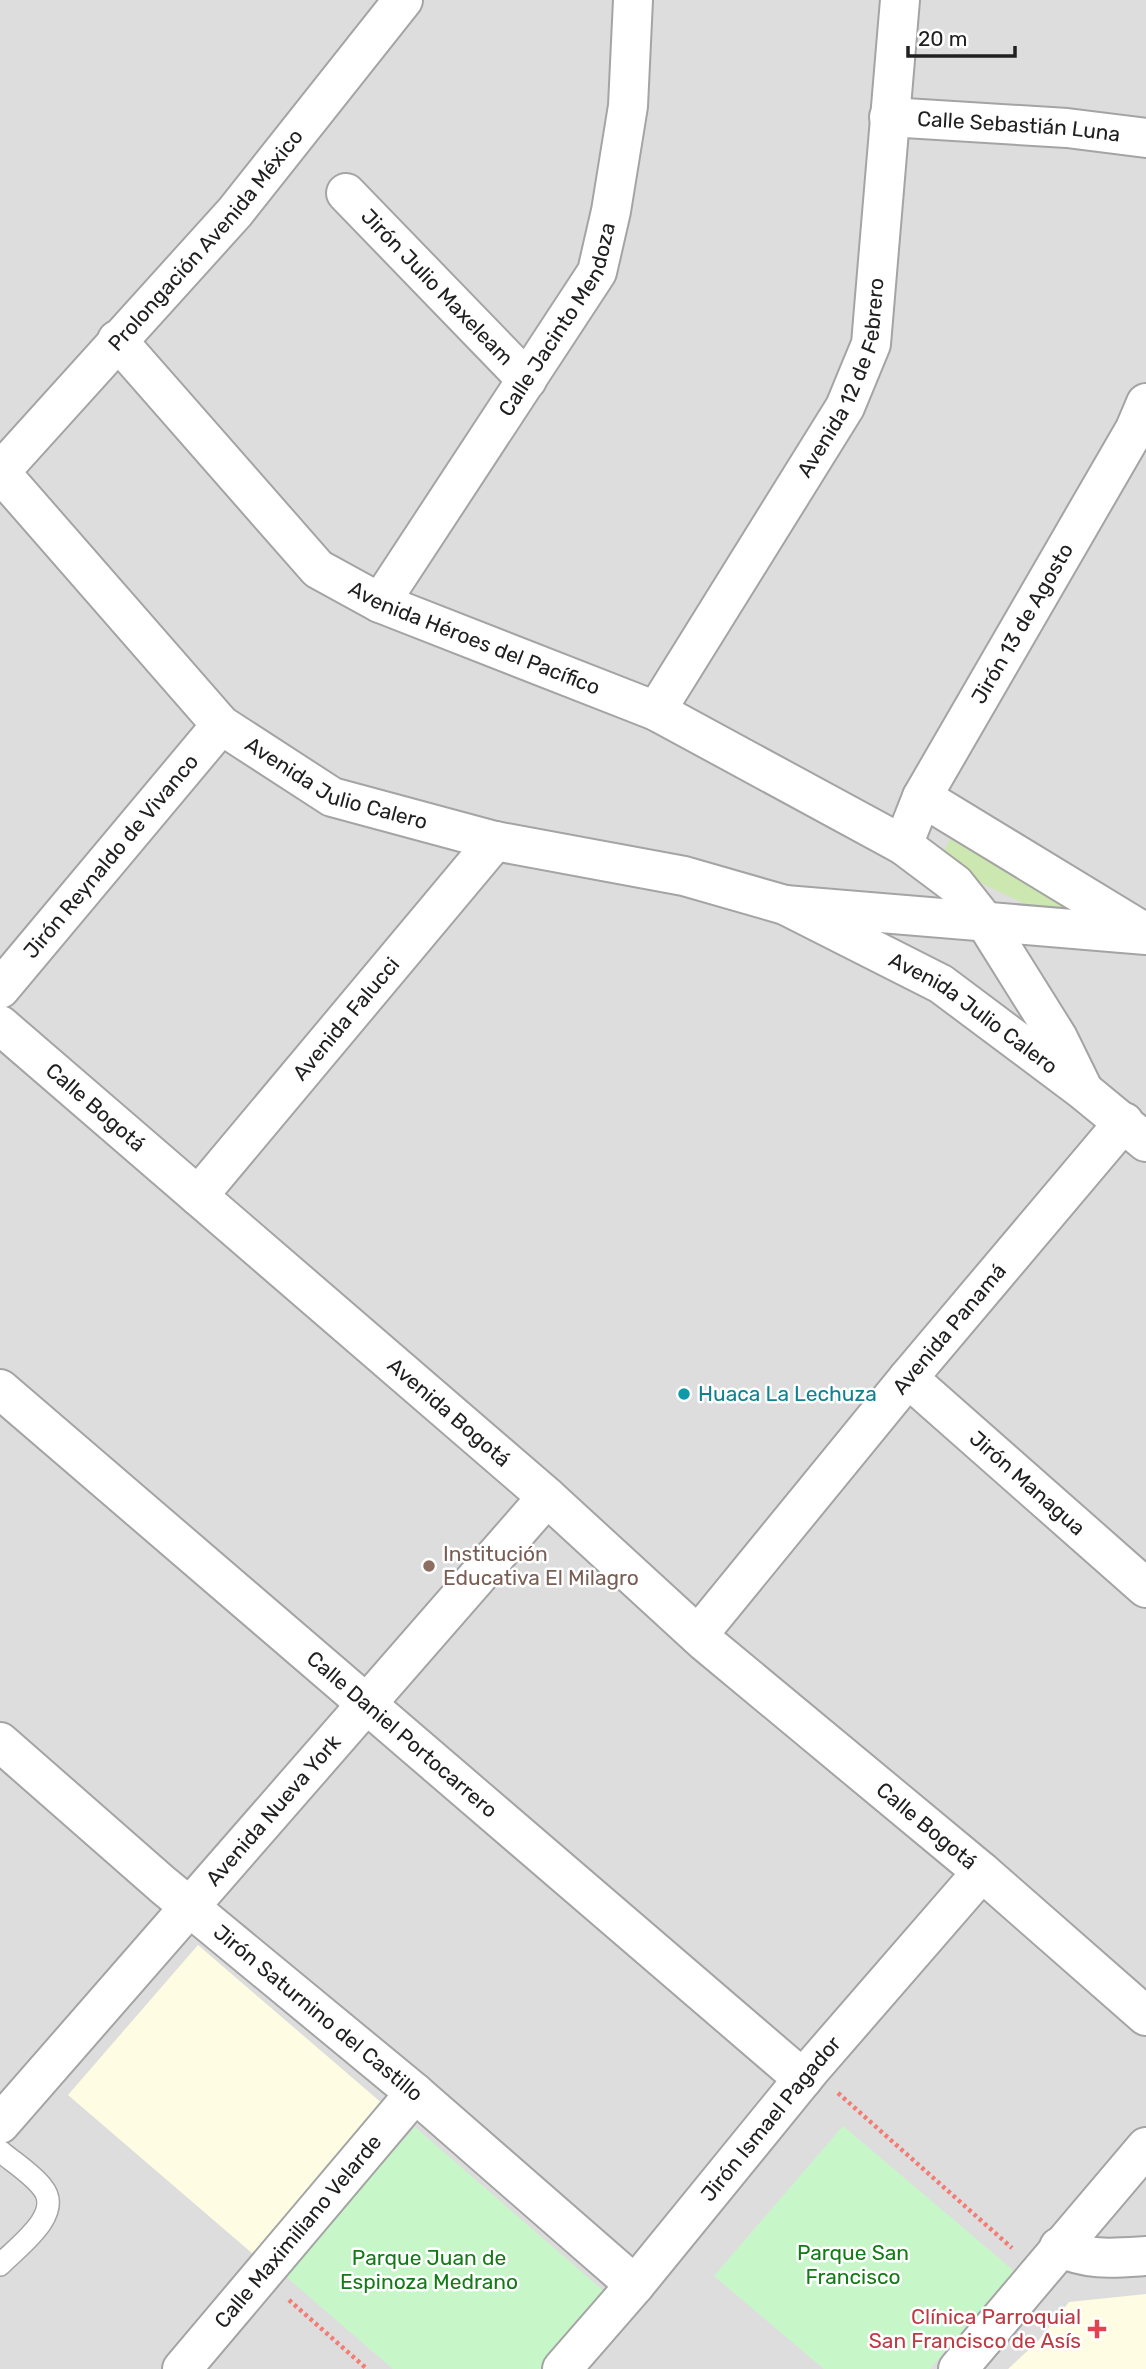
<svg xmlns="http://www.w3.org/2000/svg" width="1146" height="2369" viewBox="0 0 1146 2369" font-family="Rubik,sans-serif">
<style>
.residential{fill:#dedddd}
.education{fill:#fefce2}
.grass{fill:#cde7b0}
.park{fill:#c7f7c9}
.lines{fill:none;stroke-linecap:round;stroke-linejoin:round}
.service-casing{stroke:#a4a4a4;stroke-width:24}
.minor-casing{stroke:#a4a4a4;stroke-width:42}
.tertiary-casing{stroke:#a4a4a4;stroke-width:42}
.path{stroke:#f37c75;stroke-width:4.5;stroke-dasharray:3.5 3.5;stroke-linecap:butt}
.service{stroke:#fff;stroke-width:21}
.minor{stroke:#fff;stroke-width:38}
.tertiary{stroke:#fff;stroke-width:38}
.culture-dot{fill:#0f9aa8;stroke:#fff;stroke-width:2.5}
.education-dot{fill:#8d6e63;stroke:#fff;stroke-width:2.5}
.health-dot{fill:#e0444e;stroke:#fff;stroke-width:2.5}
.labels{text-anchor:middle;stroke-width:5;stroke-linejoin:round;paint-order:stroke}
.street-label{font-size:21px;fill:#202020;stroke:#fff}
.culture-label{font-size:21px;fill:#0d838f;stroke:#fff;text-anchor:start}
.education-label{font-size:21px;fill:#785e54;stroke:#fff;text-anchor:start}
.park-label{font-size:21px;fill:#117b15;stroke:#fff}
.health-label{font-size:21px;fill:#be3a42;stroke:#fff;text-anchor:end}
</style>
<rect width="100%" height="100%" fill="#f0ede7"/>
<path class="residential" d="M0 0H1146V2369H0Z"/>
<path class="education" d="M198 1945 384 2105 253 2254 68 2095Z
M1146 2294V2369H1008L1038 2341 1069 2302Z"/>
<path class="grass" d="M950 839 1080 912 1056 919 939 863Z"/>
<path class="park" d="M843 2126 1014 2271 930 2369H824L714 2276Z
M415 2127 607 2294 541 2369H393L284 2275Z"/>
<g class="lines">
<g class="service-casing">
<path id="service" d="M0 2151C13 2162 31 2173 42 2187 65 2214 17 2247 0 2265"/>
</g>
<g class="minor-casing">
<g id="minor">
<path id="s1" d="M889 117 1067 128 1146 138"/>
<path id="s2" d="M346 193 527 380"/>
<path id="s3" d="M117 340 318 569 380 603 656 711 903 845 955 884 986 923 1058 1038 1084 1091"/>
<path id="s4" d="M0 472 235 212 403 0"/>
<path id="s5" d="M380 603 597 272 611 211 628 106 633 0"/>
<path id="s6" d="M656 711 845 407 871 344 900 0"/>
<path d="M922 797 1144 932"/>
<path id="s7" d="M903 845 922 797 1135 429 1146 403"/>
<path d="M785 905 1146 935"/>
<path id="s8" d="M0 989 221 725"/>
<path id="s9" d="M0 1025 547 1497 705 1642 982 1872 1146 2016"/>
<path id="s10" d="M198 1196 495 841"/>
<path id="s11" d="M908 1378 1146 1588"/>
<path id="s12" d="M0 1389 803 2079"/>
<path id="s13" d="M698 1635 908 1378 1124 1122"/>
<path id="s14" d="M0 1742 163 1885 415 2093 635 2285"/>
<path id="s15" d="M0 2124 547 1497"/>
<path d="M1059 2247C1088 2261 1114 2258 1146 2256"/>
<path id="s16" d="M182 2369 415 2093"/>
<path id="s17" d="M562 2369 635 2285 811 2069 982 1872"/>
</g>
</g>
<g class="tertiary-casing">
<g id="tertiary">
<path id="s18" d="M0 472 221 725 332 797 495 841 684 876 785 905 941 984 1084 1091 1146 1142"/>
<path d="M958 2369 1146 2147"/>
</g>
</g>
<path class="path" d="M838 2093 1012 2248
M289 2300 367 2369"/>
<use href="#service" class="service"/>
<use href="#minor" class="minor"/>
<use href="#tertiary" class="tertiary"/>
</g>
<circle class="culture-dot" cx="684" cy="1394" r="7"/>
<circle class="education-dot" cx="429" cy="1566" r="7"/>
<path class="health-dot" d="M1093.5 2318.5h7v7h7v7h-7v7h-7v-7h-7v-7h7z"/>
<g class="labels">
<g class="street-label">
<text dy="7" stroke="none"><textPath href="#s1" startOffset="130">Calle Sebastián Luna</textPath></text>
<text dy="7" stroke="none"><textPath href="#s4" startOffset="310">Prolongación Avenida México</textPath></text>
<text dy="7" stroke="none"><textPath href="#s2" startOffset="131">Jirón Julio Maxeleam</textPath></text>
<text dy="7" stroke="none"><textPath href="#s5" startOffset="336">Calle Jacinto Mendoza</textPath></text>
<text dy="7" stroke="none"><textPath href="#s6" startOffset="385">Avenida 12 de Febrero</textPath></text>
<text dy="7" stroke="none"><textPath href="#s7" startOffset="252">Jirón 13 de Agosto</textPath></text>
<text dy="7" stroke="none"><textPath href="#s3" startOffset="476">Avenida Héroes del Pacífico</textPath></text>
<text dy="7" stroke="none"><textPath href="#s18" startOffset="467">Avenida Julio Calero</textPath></text>
<text dy="7" stroke="none"><textPath href="#s8" startOffset="173">Jirón Reynaldo de Vivanco</textPath></text>
<text dy="7" stroke="none"><textPath href="#s18" startOffset="1152">Avenida Julio Calero</textPath></text>
<text dy="7" stroke="none"><textPath href="#s10" startOffset="231">Avenida Falucci</textPath></text>
<text dy="7" stroke="none"><textPath href="#s9" startOffset="126">Calle Bogotá</textPath></text>
<text dy="7" stroke="none"><textPath href="#s13" startOffset="396">Avenida Panamá</textPath></text>
<text dy="7" stroke="none"><textPath href="#s9" startOffset="593">Avenida Bogotá</textPath></text>
<text dy="7" stroke="none"><textPath href="#s11" startOffset="159">Jirón Managua</textPath></text>
<text dy="7" stroke="none"><textPath href="#s12" startOffset="530">Calle Daniel Portocarrero</textPath></text>
<text dy="7" stroke="none"><textPath href="#s15" startOffset="416">Avenida Nueva York</textPath></text>
<text dy="7" stroke="none"><textPath href="#s9" startOffset="1225">Calle Bogotá</textPath></text>
<text dy="7" stroke="none"><textPath href="#s14" startOffset="418">Jirón Saturnino del Castillo</textPath></text>
<text dy="7" stroke="none"><textPath href="#s17" startOffset="326">Jirón Ismael Pagador</textPath></text>
<text dy="7" stroke="none"><textPath href="#s16" startOffset="180">Calle Maximiliano Velarde</textPath></text>
</g>
<g class="culture-label">
<text x="698" y="1401">Huaca La Lechuza</text>
</g>
<g class="education-label">
<text x="443" y="1561">Institución<tspan x="443" dy="24">Educativa El Milagro</tspan></text>
</g>
<g class="park-label">
<text x="853" y="2260">Parque San<tspan x="853" dy="24">Francisco</tspan></text>
<text x="429" y="2265">Parque Juan de<tspan x="429" dy="24">Espinoza Medrano</tspan></text>
</g>
<g class="health-label">
<text x="1081" y="2324">Clínica Parroquial<tspan x="1081" dy="24">San Francisco de Asís</tspan></text>
</g>
</g>
<path d="M908 46v10h107v-10" fill="none" stroke="#202020" stroke-width="3.5"/>
<text x="918" y="46" font-size="21" fill="#202020" stroke="#ffffff" stroke-width="5" paint-order="stroke">20 m</text>
</svg>
